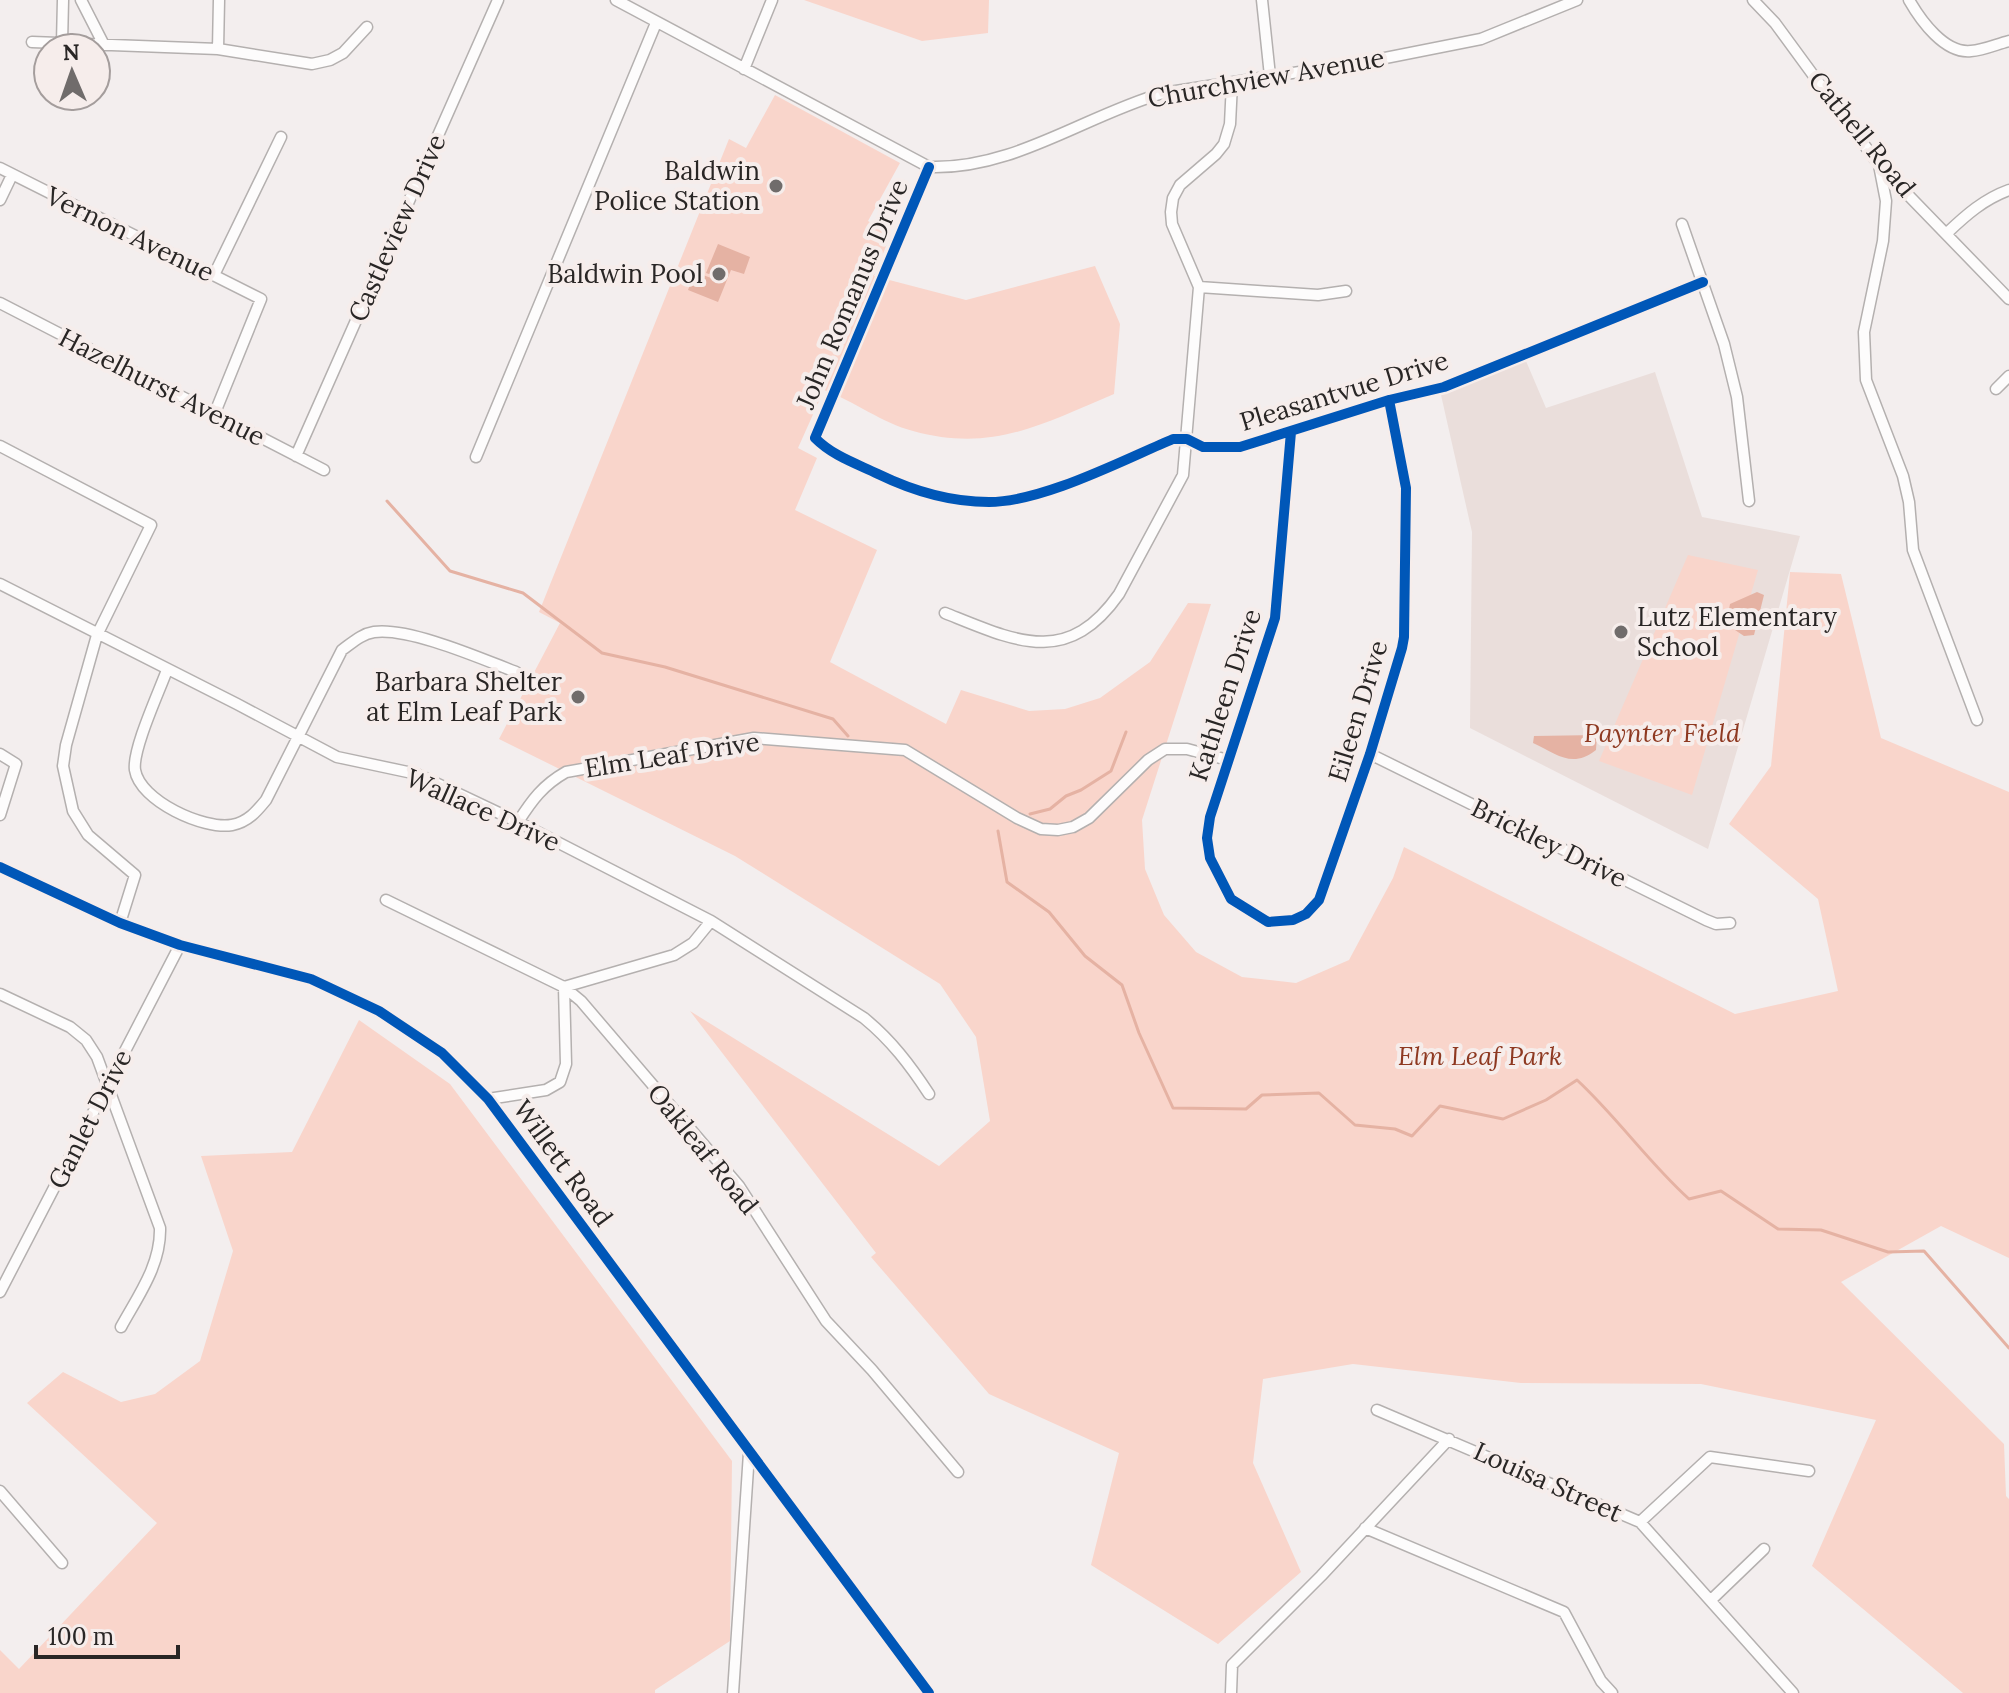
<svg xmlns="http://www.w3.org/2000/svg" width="2009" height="1693" viewBox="0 0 2009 1693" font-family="Lora,serif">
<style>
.built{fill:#eadedb}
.green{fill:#f9d5cb}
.water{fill:#e5b2a3}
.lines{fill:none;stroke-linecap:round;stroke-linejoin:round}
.stream{stroke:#e5b2a3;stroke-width:3}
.minor-casing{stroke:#b4b0af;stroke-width:13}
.minor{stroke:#fdfcfc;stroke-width:10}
.cycleway-casing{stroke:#f6edeb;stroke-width:15}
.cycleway{stroke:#0057b8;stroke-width:10}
.poi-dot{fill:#706c6b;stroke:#f6edeb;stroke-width:3}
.labels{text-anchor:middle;stroke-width:8;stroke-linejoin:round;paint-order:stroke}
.street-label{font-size:26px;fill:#292625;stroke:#f6edeb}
.poi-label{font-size:26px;fill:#292625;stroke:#f6edeb;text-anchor:end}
.park-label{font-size:26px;font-style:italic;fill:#8e3921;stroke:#f6edeb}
</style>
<rect width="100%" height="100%" fill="#f3eeee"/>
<path class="built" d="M1526 361 1546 408 1655 372 1702 517 1800 536 1708 849 1470 728 1472 532 1441 395Z"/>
<path class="green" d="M804 0H989L988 33 922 41Z
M775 95 900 163 868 221 891 234 874 276 966 300 1095 266 1120 324 1114 394C1042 424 993 453 913 431 882 423 854 401 824 390L798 448 817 458 795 510 877 550 830 662 946 724 961 690 1029 711 1065 709 1100 698 1150 662 1188 603 1211 604 1142 820 1145 869 1164 915 1196 952 1242 977 1296 983 1349 960 1393 878 1404 847 1735 1014 1838 991 1818 899 1729 824 1771 766 1790 572 1841 574 1881 738 2009 792V1258L1941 1226 1841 1282 2004 1444 2006 1496 2009 1499V1693H1963L1812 1566 1876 1420 1701 1384 1521 1383 1353 1364 1263 1379 1253 1463 1301 1572 1218 1644 1091 1565 1119 1453 989 1394 871 1257 876 1253 690 1011 939 1166 990 1121 976 1037 940 984 735 856 499 739 560 623 539 612 729 139 746 148Z
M1688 555 1758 570 1692 795 1599 761Z
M359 1020 450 1084 732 1461 730 1641 655 1690V1693H0V1650L19 1669 157 1523 27 1403 63 1372 121 1402 155 1394 200 1361 233 1251 201 1156 292 1152Z"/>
<path class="water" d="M718 244 750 257 744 274 731 270 718 302 688 290 695 272 711 278 712 275 706 273Z
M1757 592 1764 595 1754 635 1744 636 1726 624 1730 604Z
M1597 735 1596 750C1572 769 1557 754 1533 743L1534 736Z"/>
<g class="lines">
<path class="stream" d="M387 501 450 571 523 593 602 653 665 667 833 719 848 736
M1030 814 1050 809 1066 796 1081 790 1111 771 1126 732
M998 831 1007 882 1049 912 1085 956 1122 985 1139 1033 1173 1108 1246 1109 1262 1095 1319 1093 1355 1125 1395 1129 1412 1136 1440 1106 1503 1119 1546 1100 1577 1080C1617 1117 1648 1162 1689 1199L1721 1191 1778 1229 1821 1230 1888 1252 1924 1251 2009 1348"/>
<g class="minor-casing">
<path id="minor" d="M81 0 104 45
M616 0 929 167C1013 170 1084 116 1163 93L1370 61 1481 39 1577 0
M1262 0 1270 76
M1753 0 1775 23 1879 165 2009 299
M1909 0C1921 21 1945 54 1971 51 1984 50 1997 44 2009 41
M32 42 218 49 312 64 330 60 343 53 367 27
M62 43 63 0
M218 49 219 0
M744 69 772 0
M1879 165 1886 201 1883 241 1864 332 1866 380 1903 476 1909 502 1913 550 1977 720
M929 167 815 438C833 456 855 463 878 474 913 491 949 502 989 502 1043 502 1123 460 1173 439H1187L1203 447H1240L1389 400 1444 387 1703 282
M0 168 261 299 214 415
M0 200 12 175
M1682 224 1724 344 1737 397 1749 501
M1947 233C1966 215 1984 199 2009 190
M214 275 281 137
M1199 287 1318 295 1346 291
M0 303 324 470
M1996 389 2009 376
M1291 432 1275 618 1210 817 1207 838 1210 858 1231 899 1268 922 1293 920 1306 914 1319 900 1370 754 1402 648 1404 637 1406 488 1389 400
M0 446 151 525 97 635 66 745 63 766 73 811 88 835 135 875 120 923
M296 456 498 0
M476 457 656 23
M0 584 237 704 337 757 417 774 518 822 711 921 864 1018C891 1040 910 1065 929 1094
M945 613C1015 641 1067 668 1119 594L1183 475 1199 287 1172 224 1171 212 1173 198 1180 185 1216 154 1224 144 1230 124 1232 83
M167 670C159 692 132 750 135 770 140 801 204 830 232 825 248 822 257 811 266 800L342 650C352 643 361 634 374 632 409 627 482 659 516 672
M0 754 16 764 0 815
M1370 754 1706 920 1716 924 1730 923
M518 822C532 800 543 785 566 772L754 738 905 750 1017 818 1041 829 1058 830 1073 827 1089 818 1148 760 1165 749H1187L1228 760
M0 867 120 923 180 945 311 979 379 1011 442 1053 488 1099 929 1693
M386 900 564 987 581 1001 739 1186 826 1321 872 1370 958 1472
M0 994 70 1027 86 1040 97 1057 160 1228C161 1265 138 1296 121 1327
M488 1099 546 1090 560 1082 566 1064 564 987 674 955 693 943 711 921
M0 1292 180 945
M1377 1410 1640 1522 1793 1693
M0 1491 62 1563
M1640 1522 1710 1457 1809 1471
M1365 1528 1564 1612 1601 1681 1612 1693
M1711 1600 1764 1549
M733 1693 749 1453
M1231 1693 1232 1665 1321 1576 1449 1439"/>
</g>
<use href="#minor" class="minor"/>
<g class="cycleway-casing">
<path id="cycleway" d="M929 167 815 438C833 456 855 463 878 474 913 491 949 502 989 502 1043 502 1123 460 1173 439H1187L1203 447H1240L1389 400 1444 387 1703 282
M1291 432 1275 618 1210 817 1207 838 1210 858 1231 899 1268 922 1293 920 1306 914 1319 900 1370 754 1402 648 1404 637 1406 488 1389 400
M0 867 120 923 180 945 311 979 379 1011 442 1053 488 1099 929 1693"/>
</g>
<use href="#cycleway" class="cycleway"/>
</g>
<g class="poi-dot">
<circle cx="776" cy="186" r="8"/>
<circle cx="719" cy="274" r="8"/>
<circle cx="1621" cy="632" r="8"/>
<circle cx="578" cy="697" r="8"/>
</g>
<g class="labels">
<g class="street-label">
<text transform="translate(1266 78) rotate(-10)" y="9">Churchview Avenue</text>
<text transform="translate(1862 134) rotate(51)" y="9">Cathell Road</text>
<text transform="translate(397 228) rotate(-66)" y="9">Castleview Drive</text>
<text transform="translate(130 234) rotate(26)" y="9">Vernon Avenue</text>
<text transform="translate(852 294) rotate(-67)" y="9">John Romanus Drive</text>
<text transform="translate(162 387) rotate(27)" y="9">Hazelhurst Avenue</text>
<text transform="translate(1344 391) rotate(-17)" y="9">Pleasantvue Drive</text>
<text transform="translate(1225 695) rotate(-72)" y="9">Kathleen Drive</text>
<text transform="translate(1358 711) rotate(-73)" y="9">Eileen Drive</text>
<text transform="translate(672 755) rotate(-9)" y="9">Elm Leaf Drive</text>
<text transform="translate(483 810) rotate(24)" y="9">Wallace Drive</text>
<text transform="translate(1549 843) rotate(26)" y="9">Brickley Drive</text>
<text transform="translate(90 1119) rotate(-63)" y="9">Ganlet Drive</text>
<text transform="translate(703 1149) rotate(51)" y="9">Oakleaf Road</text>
<text transform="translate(563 1163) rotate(54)" y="9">Willett Road</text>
<text transform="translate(1548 1482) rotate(24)" y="9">Louisa Street</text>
</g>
<g class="poi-label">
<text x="760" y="180">Baldwin<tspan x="760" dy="30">Police Station</tspan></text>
<text x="703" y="283">Baldwin Pool</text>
<text x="1637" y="626" text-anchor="start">Lutz Elementary<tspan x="1637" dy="30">School</tspan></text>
<text x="562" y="691">Barbara Shelter<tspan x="562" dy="30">at Elm Leaf Park</tspan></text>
</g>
<g class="park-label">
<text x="1662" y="742">Paynter Field</text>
<text x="1480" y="1065">Elm Leaf Park</text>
</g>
</g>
<g transform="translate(72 72) rotate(358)"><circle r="38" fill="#f6edeb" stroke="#a49d9c" stroke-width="2"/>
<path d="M0-6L14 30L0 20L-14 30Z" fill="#706c6b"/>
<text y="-12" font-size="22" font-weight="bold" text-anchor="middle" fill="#292625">N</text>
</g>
<path d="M36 1645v12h142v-12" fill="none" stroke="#292625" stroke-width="4"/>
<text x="48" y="1645" font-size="24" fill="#292625" stroke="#f6edeb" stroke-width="6" paint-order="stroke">100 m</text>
</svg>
